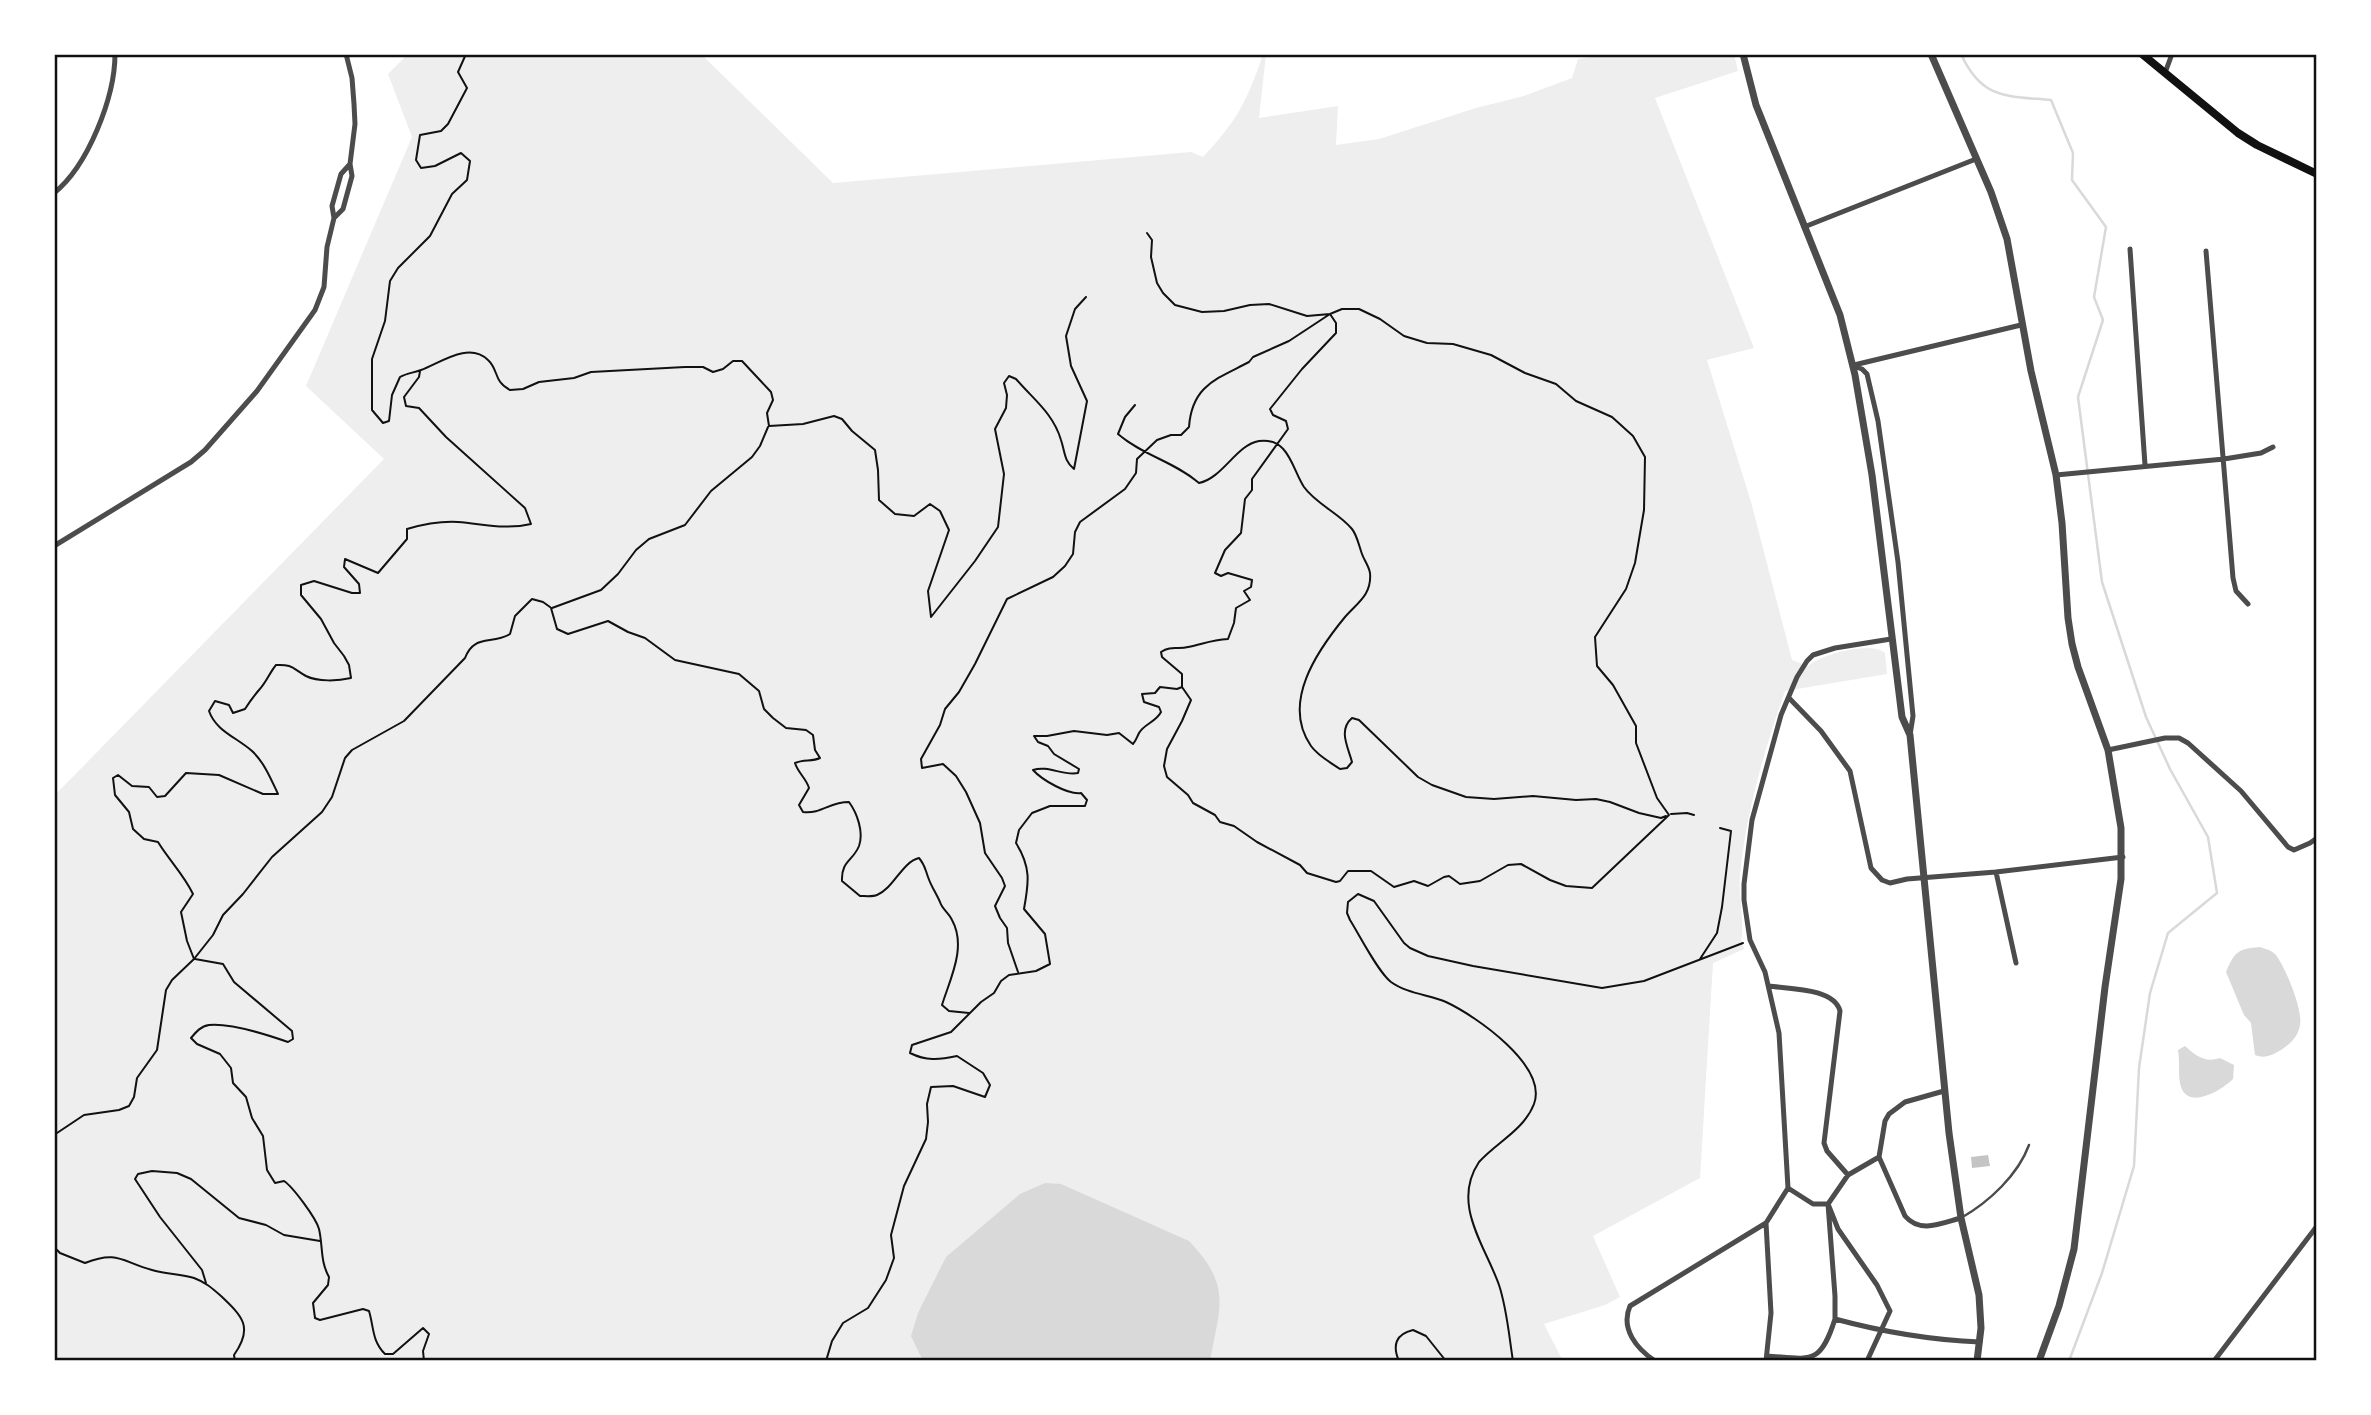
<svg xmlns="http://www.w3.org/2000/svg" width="2371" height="1415" viewBox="0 0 2371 1415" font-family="'Archivo Narrow',sans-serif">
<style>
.green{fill:#eee}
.water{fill:#d9d9d9}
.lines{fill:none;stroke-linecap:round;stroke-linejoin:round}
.stream{stroke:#d9d9d9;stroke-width:2.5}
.building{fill:#c4c4c4}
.path{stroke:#111;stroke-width:2}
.service{stroke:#4c4c4c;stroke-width:2.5}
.minor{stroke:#4c4c4c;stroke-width:5}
.tertiary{stroke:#4c4c4c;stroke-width:7}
.secondary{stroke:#111;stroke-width:8}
.neatline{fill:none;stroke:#111;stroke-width:2.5}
</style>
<rect width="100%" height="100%" fill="#fff"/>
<path class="green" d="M408 54H701L833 183 1191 152 1203 157C1236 122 1248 100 1263 54H1266L1259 118 1338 106 1336 145 1379 139 1476 108 1524 96 1572 78 1578 59 1615 54H1734L1738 71 1655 98 1754 348 1707 360 1751 502 1792 660 1808 666C1821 654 1871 641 1885 653L1887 674 1785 691C1764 751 1746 812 1740 875 1738 889 1745 932 1741 939L1744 949 1713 963 1700 1178 1593 1236 1620 1297 1605 1305 1544 1324 1563 1361H54V796L384 459 306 386 412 137 388 74Z"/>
<path class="water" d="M2260 947C2265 949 2271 950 2275 954 2285 966 2303 1009 2300 1025 2298 1037 2290 1044 2281 1050 2272 1055 2265 1059 2255 1055L2251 1023 2244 1015 2226 972C2235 951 2238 949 2260 947Z
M2185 1046C2196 1056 2205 1063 2220 1058L2234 1065 2233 1079C2221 1091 2185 1112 2180 1083 2178 1072 2180 1061 2178 1050Z
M1045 1183 1061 1184 1189 1241C1232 1286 1220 1306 1210 1361H923L911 1336 918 1313 946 1257 1020 1194Z"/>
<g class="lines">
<path class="stream" d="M1961 54C1982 100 2007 96 2051 100L2073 153 2072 180 2106 227 2094 297 2103 320 2078 397 2102 582 2146 717 2170 769 2208 837 2217 893 2168 933 2150 993 2139 1068 2134 1166 2102 1273 2069 1361"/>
</g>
<path class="building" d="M1988 1155 1990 1166 1972 1168 1971 1157Z"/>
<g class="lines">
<path class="path" d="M466 54 458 72 467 88 448 124 441 131 420 135 416 160 421 168 435 166 461 153 470 161 467 180 452 194 430 236 398 268 390 281 385 321 372 359V410L383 423 389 421 392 395 400 377C407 373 413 373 421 370 440 363 469 341 488 360 499 370 493 381 510 390L523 389 539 382 574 378 591 372 685 367H703L713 372 723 369 733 361H742L771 392 773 400 767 413 769 426 803 424 834 416 842 419 852 431 875 450 878 470 879 500 895 514 914 516 930 504 940 511 949 530 928 591 931 617 975 561 998 527 1004 474 995 429 1006 408 1007 395 1004 383 1009 376 1016 379C1033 399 1053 413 1061 440 1065 452 1064 461 1074 469L1087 401 1071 366 1066 336 1075 309 1086 297
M1135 405 1125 417 1118 434C1142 455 1175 462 1199 483 1223 478 1236 445 1259 441 1289 437 1292 469 1304 487 1316 504 1339 513 1352 529 1357 535 1359 546 1362 554 1364 560 1369 566 1370 573 1372 595 1357 603 1345 617 1317 651 1281 703 1311 746 1318 756 1330 762 1340 769L1347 768 1352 762C1348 747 1338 730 1352 718L1359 720 1418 777 1432 785 1466 797 1494 799 1533 796 1576 800 1596 799 1610 802 1639 813 1661 818 1666 816
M551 608 557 629 568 634 608 621 628 632 645 638 675 660 739 674 759 691 764 709 773 718 786 728 806 730 813 735 815 750 820 758C812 762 804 759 795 763 798 773 806 778 809 788L799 805 803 812C822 814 829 802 849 802 857 813 864 832 859 846 853 861 841 861 842 881L860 896C865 896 873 897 877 895 894 888 902 862 919 858 925 865 925 869 928 877 931 886 936 893 940 902 942 909 949 913 952 920 967 947 950 979 942 1005L949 1011 969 1013
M552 608 601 590 618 574 636 550 649 539 685 525 711 491 752 457 760 446 768 427
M1671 814 1687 813 1694 815
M194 959 187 941 181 912 193 894C184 875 169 860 158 842L144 839 133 829 129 812 115 795 113 778 118 775 132 786 149 787 157 797 165 796 186 773 219 775 263 794H278C271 779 264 762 252 751 236 737 216 731 209 711L215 701 229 705 233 713 245 709C250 701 253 697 259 690 266 683 270 672 276 665 293 664 293 669 306 676 318 682 338 681 351 678L349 665 344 656 334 643 321 619 301 595V585L314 581 352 593H360L359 584 344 567 345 559 378 573 407 539V529C424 524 441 521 458 522 484 524 506 530 531 524L525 508 446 437 419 408 406 406 404 397 419 377 420 371
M195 959 223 964 234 982 292 1031 293 1039 288 1042C268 1035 230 1023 209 1025 201 1026 196 1032 191 1038L197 1044 220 1054 231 1068 233 1083 246 1097 252 1118 263 1136 267 1170 275 1183 284 1181C293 1187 316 1218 319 1229 323 1246 320 1261 329 1277L328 1285 313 1303 315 1318 320 1320 363 1309 369 1311C374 1328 372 1341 385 1354H393L423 1328 429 1334 423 1351 424 1361
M1700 959 1717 933 1722 907 1731 831 1720 828
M1018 972 1008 943 1007 928 1000 918 995 906 1005 886 1002 878 985 853 980 823 966 792 956 776 943 764 922 768 921 759 940 725 945 709 959 692 975 664 1007 599 1053 577 1065 566 1073 554 1075 532 1080 522 1125 489 1136 473 1137 459 1157 440 1171 435H1181L1189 427C1192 385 1217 379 1249 362L1253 357 1289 341 1330 314 1336 323V333L1302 369 1270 409 1273 415 1286 421 1288 429 1252 479V490L1245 499 1241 533 1225 550 1215 573 1221 576 1228 573 1252 580 1251 587 1244 591 1250 600 1236 608 1234 623 1228 639C1211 640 1203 644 1188 647 1178 650 1171 645 1161 652L1162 657 1182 674V687
M54 1135 84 1115 119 1110 129 1106 134 1097 137 1078 157 1050 166 990 172 980 194 959 213 935 223 915 243 894 272 857 322 812 332 797 345 758 352 750 404 721 465 658C474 634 491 645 510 634L515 616 532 599 543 602 550 607
M54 1247 60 1253 85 1263C118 1250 122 1262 152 1270 165 1274 181 1274 194 1278 205 1282 212 1288 221 1296 242 1316 254 1327 234 1355L235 1361
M206 1283 202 1270 160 1217 135 1179 138 1174 152 1171 177 1173 191 1179 239 1218 266 1225 284 1235 320 1241
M826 1361 832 1341 843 1323 868 1308 886 1280 894 1258 891 1235 904 1186 926 1139 928 1122 927 1104 931 1087 953 1086 985 1097 990 1085 983 1073 957 1056C939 1060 926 1061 910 1053L912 1045 951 1032 981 1002 994 993 1001 981 1009 975 1036 971 1050 964 1045 934 1024 909C1029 882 1031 867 1016 843L1019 830 1032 813 1050 806H1085L1087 800 1081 793C1068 795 1042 780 1033 770 1048 765 1063 776 1078 773L1079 769 1054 754 1048 746 1038 742 1034 736H1047L1074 731 1107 735 1119 733 1133 744C1136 741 1137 737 1139 733 1144 724 1156 722 1161 712L1159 707 1144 702 1142 694 1155 693 1160 687 1177 689 1182 687 1191 700 1182 721 1167 749 1164 766 1167 777 1188 795 1193 803 1215 815 1220 822 1234 826 1257 842 1300 865 1307 873 1336 882 1340 881 1348 871H1371L1394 887 1414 881 1428 886 1444 877 1449 876 1460 884 1480 881 1508 865 1521 864 1550 880 1566 886 1592 888 1669 815 1657 798 1636 743V726L1613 685 1597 666 1595 637 1626 589 1635 563 1644 510 1645 457 1633 436 1612 417 1576 401 1556 384 1525 373 1491 355 1453 344 1427 343 1404 336 1380 319 1359 309H1342L1330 314 1307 316 1269 304 1250 305 1224 311 1202 312 1175 305 1163 293 1157 283 1151 257 1152 240 1147 233
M1399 1361C1392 1345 1396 1334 1413 1330L1426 1336 1446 1361
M1513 1361C1509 1336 1507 1309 1499 1285 1485 1245 1451 1204 1479 1162 1497 1142 1524 1130 1534 1104 1548 1066 1476 1016 1446 1002 1429 995 1406 993 1391 982 1378 972 1360 936 1350 920L1347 913 1348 902 1358 894 1374 901 1404 943 1410 948 1428 956 1473 966 1602 988 1644 981 1743 943"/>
<path class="service" d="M1961 1218C1989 1202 2018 1175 2029 1145"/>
<path class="minor" d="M2165 73 2172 54
M54 193C88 166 115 97 115 54
M334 218 343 209 352 176 350 164 355 124 354 104 352 78 346 54
M1804 227 1976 159
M2130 249 2145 465
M2206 251 2233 578 2236 591 2248 604
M1854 365 2021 325
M1853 366 1862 369 1867 374 1878 421 1898 562 1913 716 1910 735
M2056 475 2224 459 2261 453 2273 447
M54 546 191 462 205 450 257 391 315 310 324 287 327 247 334 218 332 206 341 174 350 164
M1789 698 1821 731 1850 771 1871 868 1882 880 1890 883 1907 879 1996 872 2123 857
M2108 750 2165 738H2179L2188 743 2241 791 2288 847 2294 850 2310 843 2317 838
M1996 872 2016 963
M1769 986C1789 989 1834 988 1840 1011L1824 1143 1827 1151 1848 1175
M1944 1091 1905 1102 1889 1114 1885 1121 1879 1157 1905 1216C1920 1234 1942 1223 1961 1218
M1788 1188 1813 1204H1828L1835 1296V1319
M1767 1356C1811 1359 1820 1366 1835 1319 1883 1332 1930 1340 1980 1342
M1655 1361C1637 1349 1620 1329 1630 1306L1766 1223
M1766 1361 1771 1313 1766 1223 1788 1188 1779 1033 1765 972 1750 940 1744 900V884L1752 820 1781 715 1797 677 1807 661 1813 655 1835 648 1891 639
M1867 1361 1890 1311 1877 1285 1838 1229 1828 1204 1848 1175 1879 1157
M2214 1361 2317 1226"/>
<path class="tertiary" d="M1743 54 1756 105 1840 315 1855 375 1872 475 1902 717 1910 735 1949 1133 1961 1218 1979 1295 1981 1328 1977 1361
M1931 54 1991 192 2007 239 2031 371 2056 475 2062 523 2068 618 2072 644 2078 667 2108 750 2121 828V879L2105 987 2074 1249 2059 1306 2039 1361"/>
<path class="secondary" d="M2142 54 2238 133 2257 145 2317 174"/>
</g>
<rect width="2371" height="1415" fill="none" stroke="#ffffff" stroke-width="112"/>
<rect x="56" y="56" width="2259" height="1303" class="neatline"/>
</svg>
